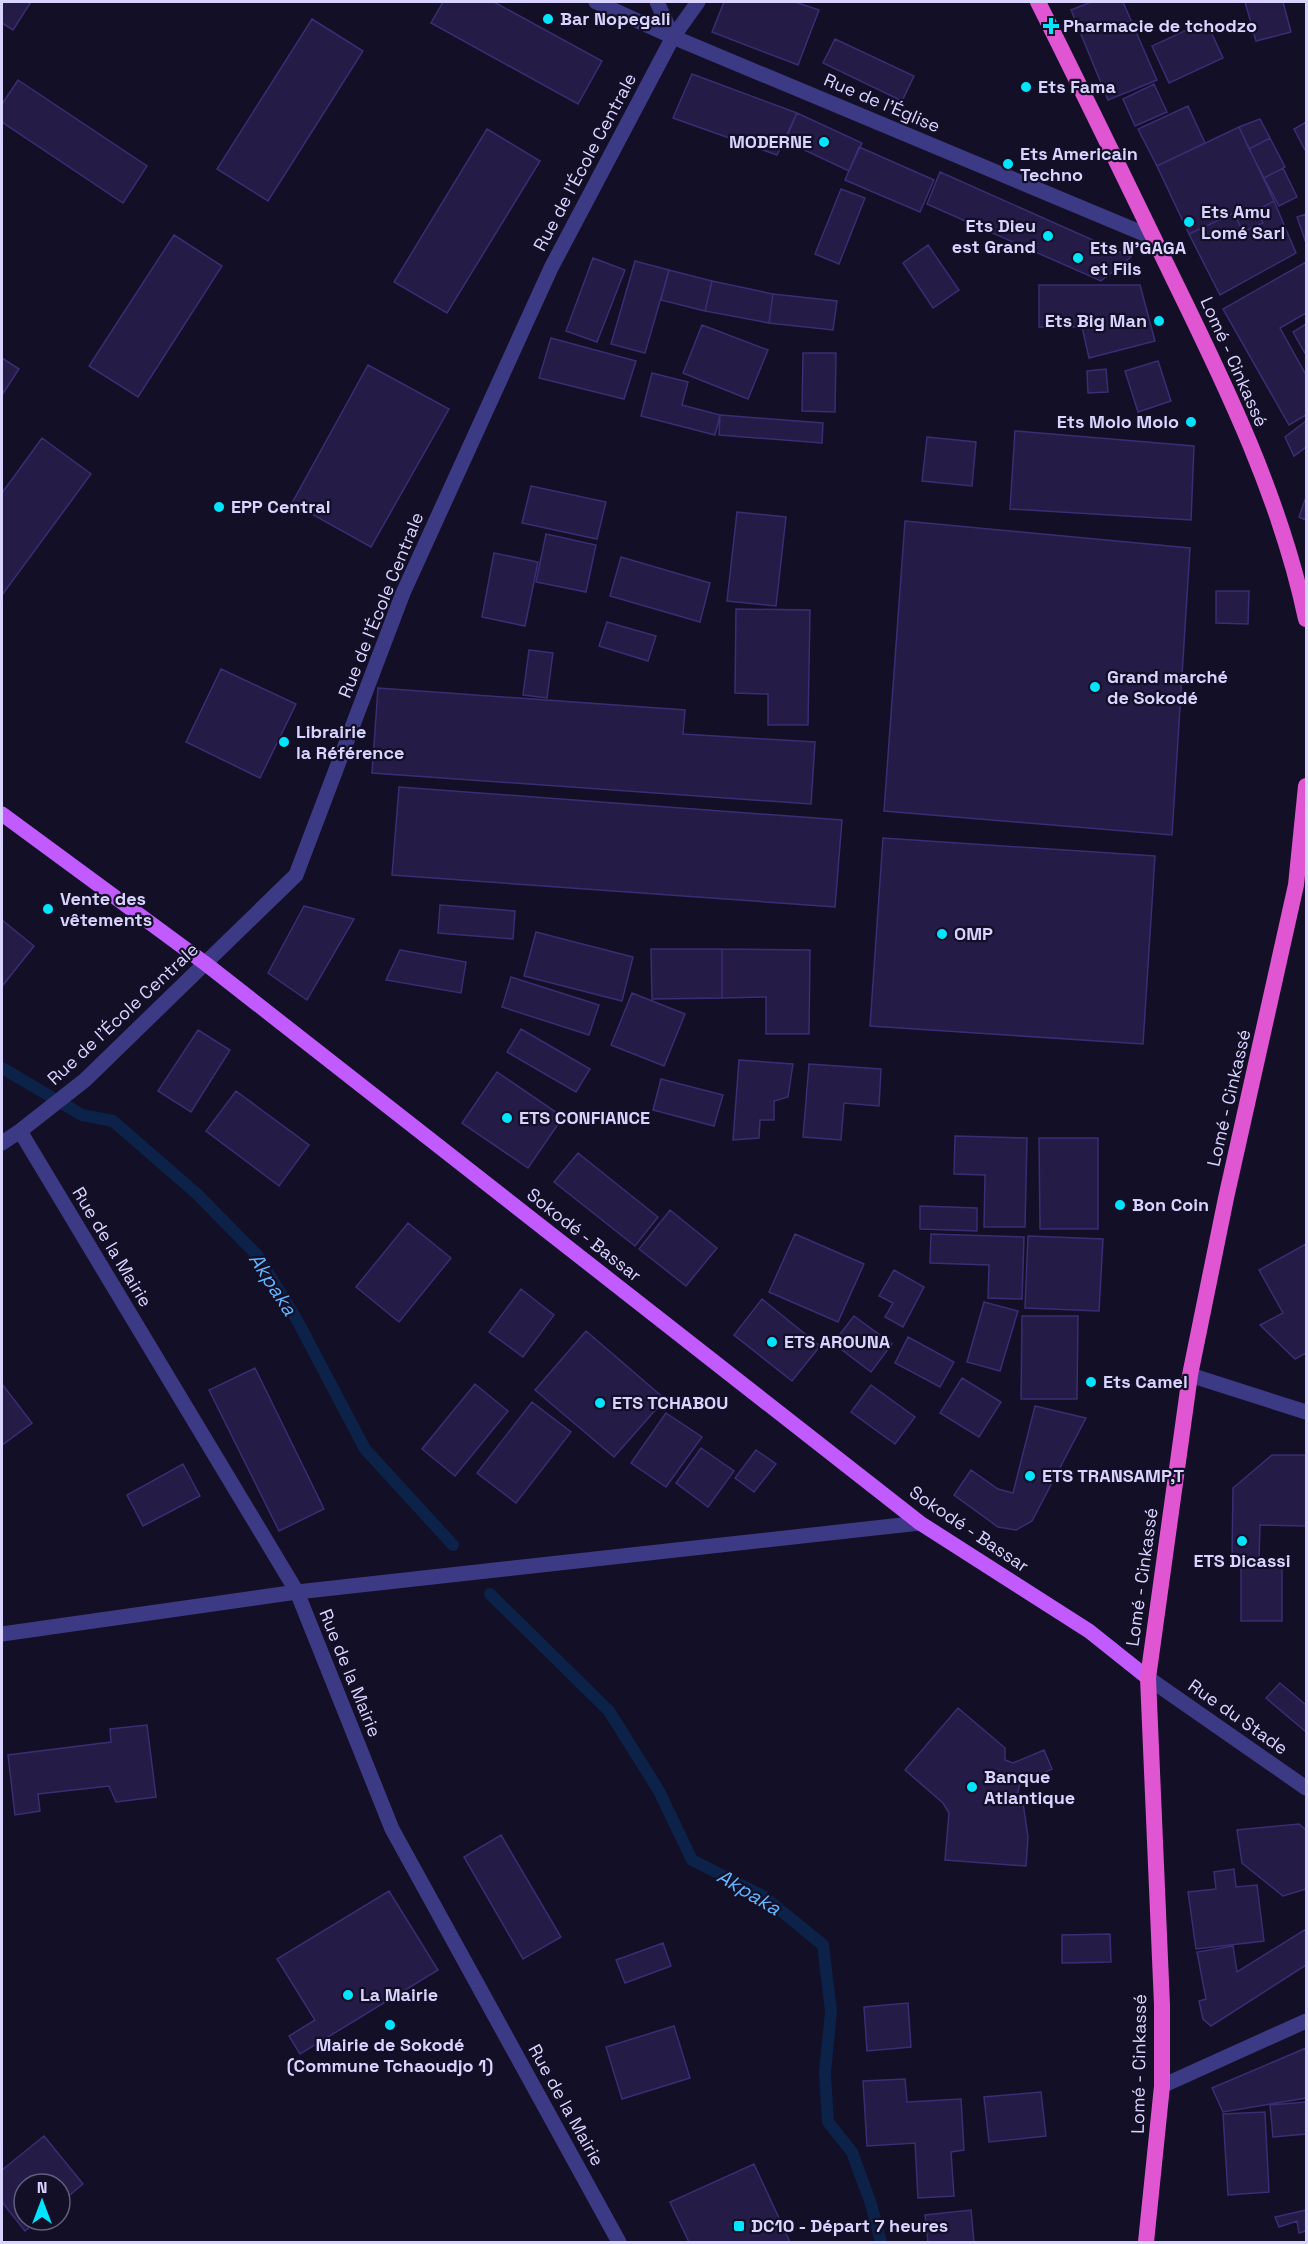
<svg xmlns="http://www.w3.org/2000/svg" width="1308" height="2244" viewBox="0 0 1308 2244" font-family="'Space Grotesk',sans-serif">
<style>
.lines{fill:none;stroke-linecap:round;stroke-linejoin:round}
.stream{stroke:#0c2248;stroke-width:12}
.building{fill:#241b47;stroke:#3b2d73;stroke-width:1.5}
.minor{stroke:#3d3a85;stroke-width:15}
.primary{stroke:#c25bff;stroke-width:15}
.trunk{stroke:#e055d1;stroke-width:16}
.poi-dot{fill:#00e5ff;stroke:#130f26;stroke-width:2}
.labels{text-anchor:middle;stroke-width:4.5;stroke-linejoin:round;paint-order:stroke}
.poi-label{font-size:18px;font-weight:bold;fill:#d9d4ff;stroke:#130f26;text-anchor:start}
.street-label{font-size:18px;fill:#d9d4ff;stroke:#130f26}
.water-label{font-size:20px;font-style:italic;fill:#62b6ff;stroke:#130f26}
</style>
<rect width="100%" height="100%" fill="#130f26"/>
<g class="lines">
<path class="stream" d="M2 1068 82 1115 113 1121 197 1194 257 1255 297 1320 365 1449 453 1545
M490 1594 609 1711 659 1791 692 1860 763 1896 823 1945 831 2011 825 2073 828 2122 852 2152 871 2204 881 2242"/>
</g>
<path class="building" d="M2 2H31L13 30 2 23Z
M443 2H494L602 61 578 104 431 23Z
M724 2H795L819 10 798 65 712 32Z
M1091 2H1123L1157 80 1108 100 1071 10Z
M1245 2H1283L1291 32 1256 41Z
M312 19 363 51 268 201 217 169Z
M1206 21 1223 58 1169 83 1152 46Z
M835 39 914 76 902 101 823 63Z
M692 74 797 113 777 155 673 118Z
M18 80 147 166 123 203 2 122V104Z
M1154 84 1167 112 1135 126 1123 99Z
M1188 106 1205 143 1157 166 1138 129Z
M797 113 862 143 849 171 785 141Z
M1260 119 1270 138 1249 149 1239 127Z
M1306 122V152L1294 129Z
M1239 127 1274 201 1257 210 1263 223 1243 232 1234 213 1189 234 1157 166Z
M487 129 540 161 447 313 394 282Z
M1270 138 1285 167 1264 178 1249 149Z
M859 147 934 180 920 212 845 180Z
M1283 168 1297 197 1279 206 1264 178Z
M940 172 1131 257 1101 281 927 204Z
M841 189 865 198 839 264 815 254Z
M1274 201 1296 253 1220 295 1189 234 1234 213 1243 232 1263 223 1257 210Z
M1306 214V243L1297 217Z
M174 235 222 266 138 397 89 366Z
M928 245 959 290 933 308 903 263Z
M593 258 625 270 597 342 566 331Z
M635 261 669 270 645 353 611 344Z
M1306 262V313L1280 328 1306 375V415L1289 425 1223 309Z
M669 270 712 281 705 311 661 300Z
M712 281 773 294 769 323 705 311Z
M1039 285H1140L1155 341 1089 358 1082 327H1039Z
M773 294 837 301 833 330 769 323Z
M1306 324V355L1293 332Z
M702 325 768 350 748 399 683 373Z
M551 338 636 361 624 399 539 378Z
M803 353H836L835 412 802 411Z
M2 358 19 369 2 395Z
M1158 361 1171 401 1138 412 1125 371Z
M368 365 449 409 371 547 292 503Z
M1106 369 1108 392 1088 393 1087 371Z
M652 373 688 382 682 405 720 415 715 435 641 416Z
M720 415 823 423 822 443 719 435Z
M1306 421V447L1294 456 1285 437Z
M1015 431 1194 446 1191 520 1010 509Z
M927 437 976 442 972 486 922 481Z
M42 438 91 474 2 595V493Z
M531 486 606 502 597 539 522 523Z
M1306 497V520L1299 517Z
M737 512 786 517 776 606 727 601Z
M905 521 1190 548 1172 835 884 811Z
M546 534 596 545 586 592 536 582Z
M494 553 538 562 525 626 482 617Z
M621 557 710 583 700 622 610 596Z
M1216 591H1249L1248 624 1216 623Z
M736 609 810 610 808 725H768V694L735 693Z
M607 622 656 636 648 661 599 646Z
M529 650 553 653 547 698 523 695Z
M221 669 296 704 260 778 186 742Z
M378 688 685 710 683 734 815 742 811 804 372 773Z
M399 787 842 820 835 907 392 875Z
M883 838 1155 856 1143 1044 870 1026Z
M440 905 515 911 513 939 438 933Z
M304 906 354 919 307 1000 268 973Z
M2 920 34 946 3 985 2 983Z
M536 932 633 957 622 1001 524 976Z
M651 949H722V998L652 999Z
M722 949 810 950 809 1034H766V997L722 998Z
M400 950 466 962 461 993 386 980Z
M511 977 599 1005 589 1035 502 1007Z
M632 993 685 1014 664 1066 611 1045Z
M521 1029 590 1069 576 1092 507 1052Z
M198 1030 230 1050 191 1112 158 1091Z
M739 1060 793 1064 788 1097 774 1101V1120H760L759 1138 733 1140Z
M809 1064 881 1069 879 1106 844 1103 841 1140 803 1137Z
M497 1072 563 1117 528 1168 462 1123Z
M661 1079 723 1095 714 1126 653 1110Z
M236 1091 309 1145 279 1186 206 1131Z
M955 1136 1027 1138 1025 1227H984L985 1175 954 1174Z
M1039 1138H1098V1229H1040Z
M578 1153 658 1217 635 1246 554 1182Z
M920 1206 977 1208V1231L920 1229Z
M670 1210 717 1248 686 1286 639 1249Z
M408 1223 451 1258 399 1322 356 1287Z
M795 1234 864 1264 838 1322 769 1292Z
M931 1234 1024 1237 1022 1299 988 1298 989 1265 930 1263Z
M1028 1236 1103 1239 1099 1311 1025 1308Z
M1306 1244V1353L1295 1359 1260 1325 1283 1313 1259 1270Z
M894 1270 924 1287 903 1327 885 1317 893 1303 879 1296Z
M521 1289 554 1315 523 1357 489 1332Z
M762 1299 820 1346 792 1381 734 1335Z
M984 1302 1018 1311 1000 1371 967 1362Z
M854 1316 892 1344 871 1372 833 1343Z
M1022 1316H1078L1077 1399H1021Z
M586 1331 665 1399 614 1457 535 1390Z
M908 1337 954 1362 940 1387 895 1363Z
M255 1368 324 1509 279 1531 209 1390Z
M962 1378 1001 1402 979 1437 940 1413Z
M2 1384 32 1423 2 1445Z
M475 1384 508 1411 455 1476 422 1449Z
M871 1385 915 1417 895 1444 851 1412Z
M532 1402 571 1432 516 1503 477 1473Z
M1035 1406 1086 1418 1032 1521 1016 1530 998 1527 954 1495 971 1470 998 1489 1013 1493Z
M666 1413 702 1437 666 1487 631 1463Z
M701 1448 734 1471 708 1507 676 1483Z
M756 1450 776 1464 754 1492 735 1478Z
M1272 1455H1306V1526L1260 1525 1259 1560 1232 1559 1233 1488Z
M183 1464 200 1496 143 1526 127 1495Z
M1241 1567H1282V1621H1241Z
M1280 1683 1306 1705V1732L1266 1698Z
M958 1708 1005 1748V1760L1013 1763 1044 1750 1052 1769 1020 1783 1018 1792 1023 1803 1028 1837 1026 1866 945 1860 949 1813 943 1803 905 1770Z
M147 1725 156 1797 116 1802 109 1786 38 1794 40 1811 15 1815 8 1755 111 1742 110 1729Z
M1299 1824 1306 1830V1889L1283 1896 1242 1863 1237 1830Z
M501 1835 561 1937 523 1959 464 1857Z
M1234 1869 1236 1887 1257 1885 1264 1941 1196 1949 1188 1892 1216 1889 1214 1872Z
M389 1891 438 1970 300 2054 289 2036 315 2020 277 1959Z
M1306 1929V1965L1211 2026 1203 2019 1199 2001 1206 1999 1197 1952 1233 1946 1237 1972Z
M1110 1934 1111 1962 1062 1963V1935Z
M663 1943 671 1966 625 1983 616 1960Z
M908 2003 911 2047 867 2051 864 2007Z
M674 2026 690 2078 622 2099 606 2047Z
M1306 2048V2098L1223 2112 1212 2088Z
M905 2079 907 2102 961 2099 964 2150 951 2152 954 2196 918 2198 915 2143 867 2146 863 2081Z
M1041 2092 1046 2136 989 2142 984 2097Z
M1306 2102V2134L1273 2137 1270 2105Z
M1265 2112 1269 2192 1228 2195 1223 2114Z
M44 2136 83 2184 60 2203V2184H24V2220H39L25 2231 2 2202V2170Z
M754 2164 790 2242H689L670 2202Z
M971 2210 974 2242H928L925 2215Z
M1306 2210V2231L1299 2233 1297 2221 1279 2227 1275 2217Z"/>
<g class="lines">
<path class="minor" d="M596 2 673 37 1154 238
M657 2 673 37
M20 1131 297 1592 392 1829 619 2242
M2 1143 20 1131 85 1080 296 875 403 593 551 268 673 37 698 2
M1190 1375 1306 1412
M2 1634 297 1592 920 1523
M1148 1678 1306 1788
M1162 2086 1306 2021"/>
<path class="primary" d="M2 814 206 964 920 1523 1089 1631 1148 1678"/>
<path class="trunk" d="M1038 2C1084 94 1129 187 1174 280 1227 388 1281 500 1306 619
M1146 2242 1162 2086V2005L1148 1678 1190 1375 1226 1198 1296 885 1306 786"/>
</g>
<g class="poi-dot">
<circle cx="548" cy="19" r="6"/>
<path d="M1048 17h6v6h6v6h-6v6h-6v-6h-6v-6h6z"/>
<circle cx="1026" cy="87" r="6"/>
<circle cx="824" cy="142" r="6"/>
<circle cx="1008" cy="164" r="6"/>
<circle cx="1189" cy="222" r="6"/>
<circle cx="1048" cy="236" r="6"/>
<circle cx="1078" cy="258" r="6"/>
<circle cx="1159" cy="321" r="6"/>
<circle cx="1191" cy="422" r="6"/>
<circle cx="219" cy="507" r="6"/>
<circle cx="1095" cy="687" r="6"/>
<circle cx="284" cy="742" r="6"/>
<circle cx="48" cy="909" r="6"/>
<circle cx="942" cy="934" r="6"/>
<circle cx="507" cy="1118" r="6"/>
<circle cx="1120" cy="1205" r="6"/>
<circle cx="772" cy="1342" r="6"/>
<circle cx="1091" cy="1382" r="6"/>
<circle cx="600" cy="1403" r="6"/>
<circle cx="1030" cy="1476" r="6"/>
<circle cx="1242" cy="1541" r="6"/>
<circle cx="972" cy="1787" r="6"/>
<circle cx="348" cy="1995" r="6"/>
<circle cx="390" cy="2025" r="6"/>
<rect x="733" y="2220" width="12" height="12" rx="3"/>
</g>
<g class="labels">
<g class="poi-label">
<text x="560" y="25">Bar Nopegali</text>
<text x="1063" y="32">Pharmacie de tchodzo</text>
<text x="1038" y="93">Ets Fama</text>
<text x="812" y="148" text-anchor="end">MODERNE</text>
<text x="1020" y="160">Ets Americain<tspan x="1020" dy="21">Techno</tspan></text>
<text x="1201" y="218">Ets Amu<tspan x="1201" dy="21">Lomé Sarl</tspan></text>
<text x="1036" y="232" text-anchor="end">Ets Dieu<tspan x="1036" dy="21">est Grand</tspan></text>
<text x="1090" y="254">Ets N'GAGA<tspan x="1090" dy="21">et Fils</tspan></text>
<text x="1147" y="327" text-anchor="end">Ets Big Man</text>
<text x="1179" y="428" text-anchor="end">Ets Molo Molo</text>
<text x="231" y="513">EPP Central</text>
<text x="1107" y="683">Grand marché<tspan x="1107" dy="21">de Sokodé</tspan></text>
<text x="296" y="738">Librairie<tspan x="296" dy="21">la Référence</tspan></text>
<text x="60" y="905">Vente des<tspan x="60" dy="21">vêtements</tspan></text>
<text x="954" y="940">OMP</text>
<text x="519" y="1124">ETS CONFIANCE</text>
<text x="1132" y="1211">Bon Coin</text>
<text x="784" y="1348">ETS AROUNA</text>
<text x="1103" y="1388">Ets Camel</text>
<text x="612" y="1409">ETS TCHABOU</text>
<text x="1042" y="1482">ETS TRANSAMP,T</text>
<text x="1242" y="1567" text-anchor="middle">ETS Dicassi</text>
<text x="984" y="1783">Banque<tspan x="984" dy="21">Atlantique</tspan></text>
<text x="360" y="2001">La Mairie</text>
<text x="390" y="2051" text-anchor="middle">Mairie de Sokodé<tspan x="390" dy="21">(Commune Tchaoudjo 1)</tspan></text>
<text x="751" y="2232">DC10 - Départ 7 heures</text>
</g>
<g class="street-label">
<text transform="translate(882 103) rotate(23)" y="6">Rue de l'Église</text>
<text transform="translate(585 162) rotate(-62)" y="6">Rue de l'École Centrale</text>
<text transform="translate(1234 362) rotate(66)" y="6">Lomé - Cinkassé</text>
<text transform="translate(381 605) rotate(-68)" y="6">Rue de l'École Centrale</text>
<text transform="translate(123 1014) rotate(-43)" y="6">Rue de l'École Centrale</text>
<text transform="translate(1229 1098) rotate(-77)" y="6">Lomé - Cinkassé</text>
<text transform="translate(584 1235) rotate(38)" y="6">Sokodé - Bassar</text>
<text transform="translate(112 1247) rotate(59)" y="6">Rue de la Mairie</text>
<text transform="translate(969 1529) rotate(34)" y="6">Sokodé - Bassar</text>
<text transform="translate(1142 1577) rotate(-82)" y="6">Lomé - Cinkassé</text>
<text transform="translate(350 1673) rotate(68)" y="6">Rue de la Mairie</text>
<text transform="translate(1238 1717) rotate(35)" y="6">Rue du Stade</text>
<text transform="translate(1139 2064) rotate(-89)" y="6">Lomé - Cinkassé</text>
<text transform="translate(566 2105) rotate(61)" y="6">Rue de la Mairie</text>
</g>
<g class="water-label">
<text transform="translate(273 1284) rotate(57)" y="7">Akpaka</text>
<text transform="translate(749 1892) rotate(31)" y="7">Akpaka</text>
</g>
</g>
<rect width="1308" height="2244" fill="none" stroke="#d9d4ff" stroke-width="6"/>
<g transform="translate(42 2202)"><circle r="28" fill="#130f26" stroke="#625e7d" stroke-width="1.5"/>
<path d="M0-4.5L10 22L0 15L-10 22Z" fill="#00e5ff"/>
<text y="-9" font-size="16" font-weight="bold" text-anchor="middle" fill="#d9d4ff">N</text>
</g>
</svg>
